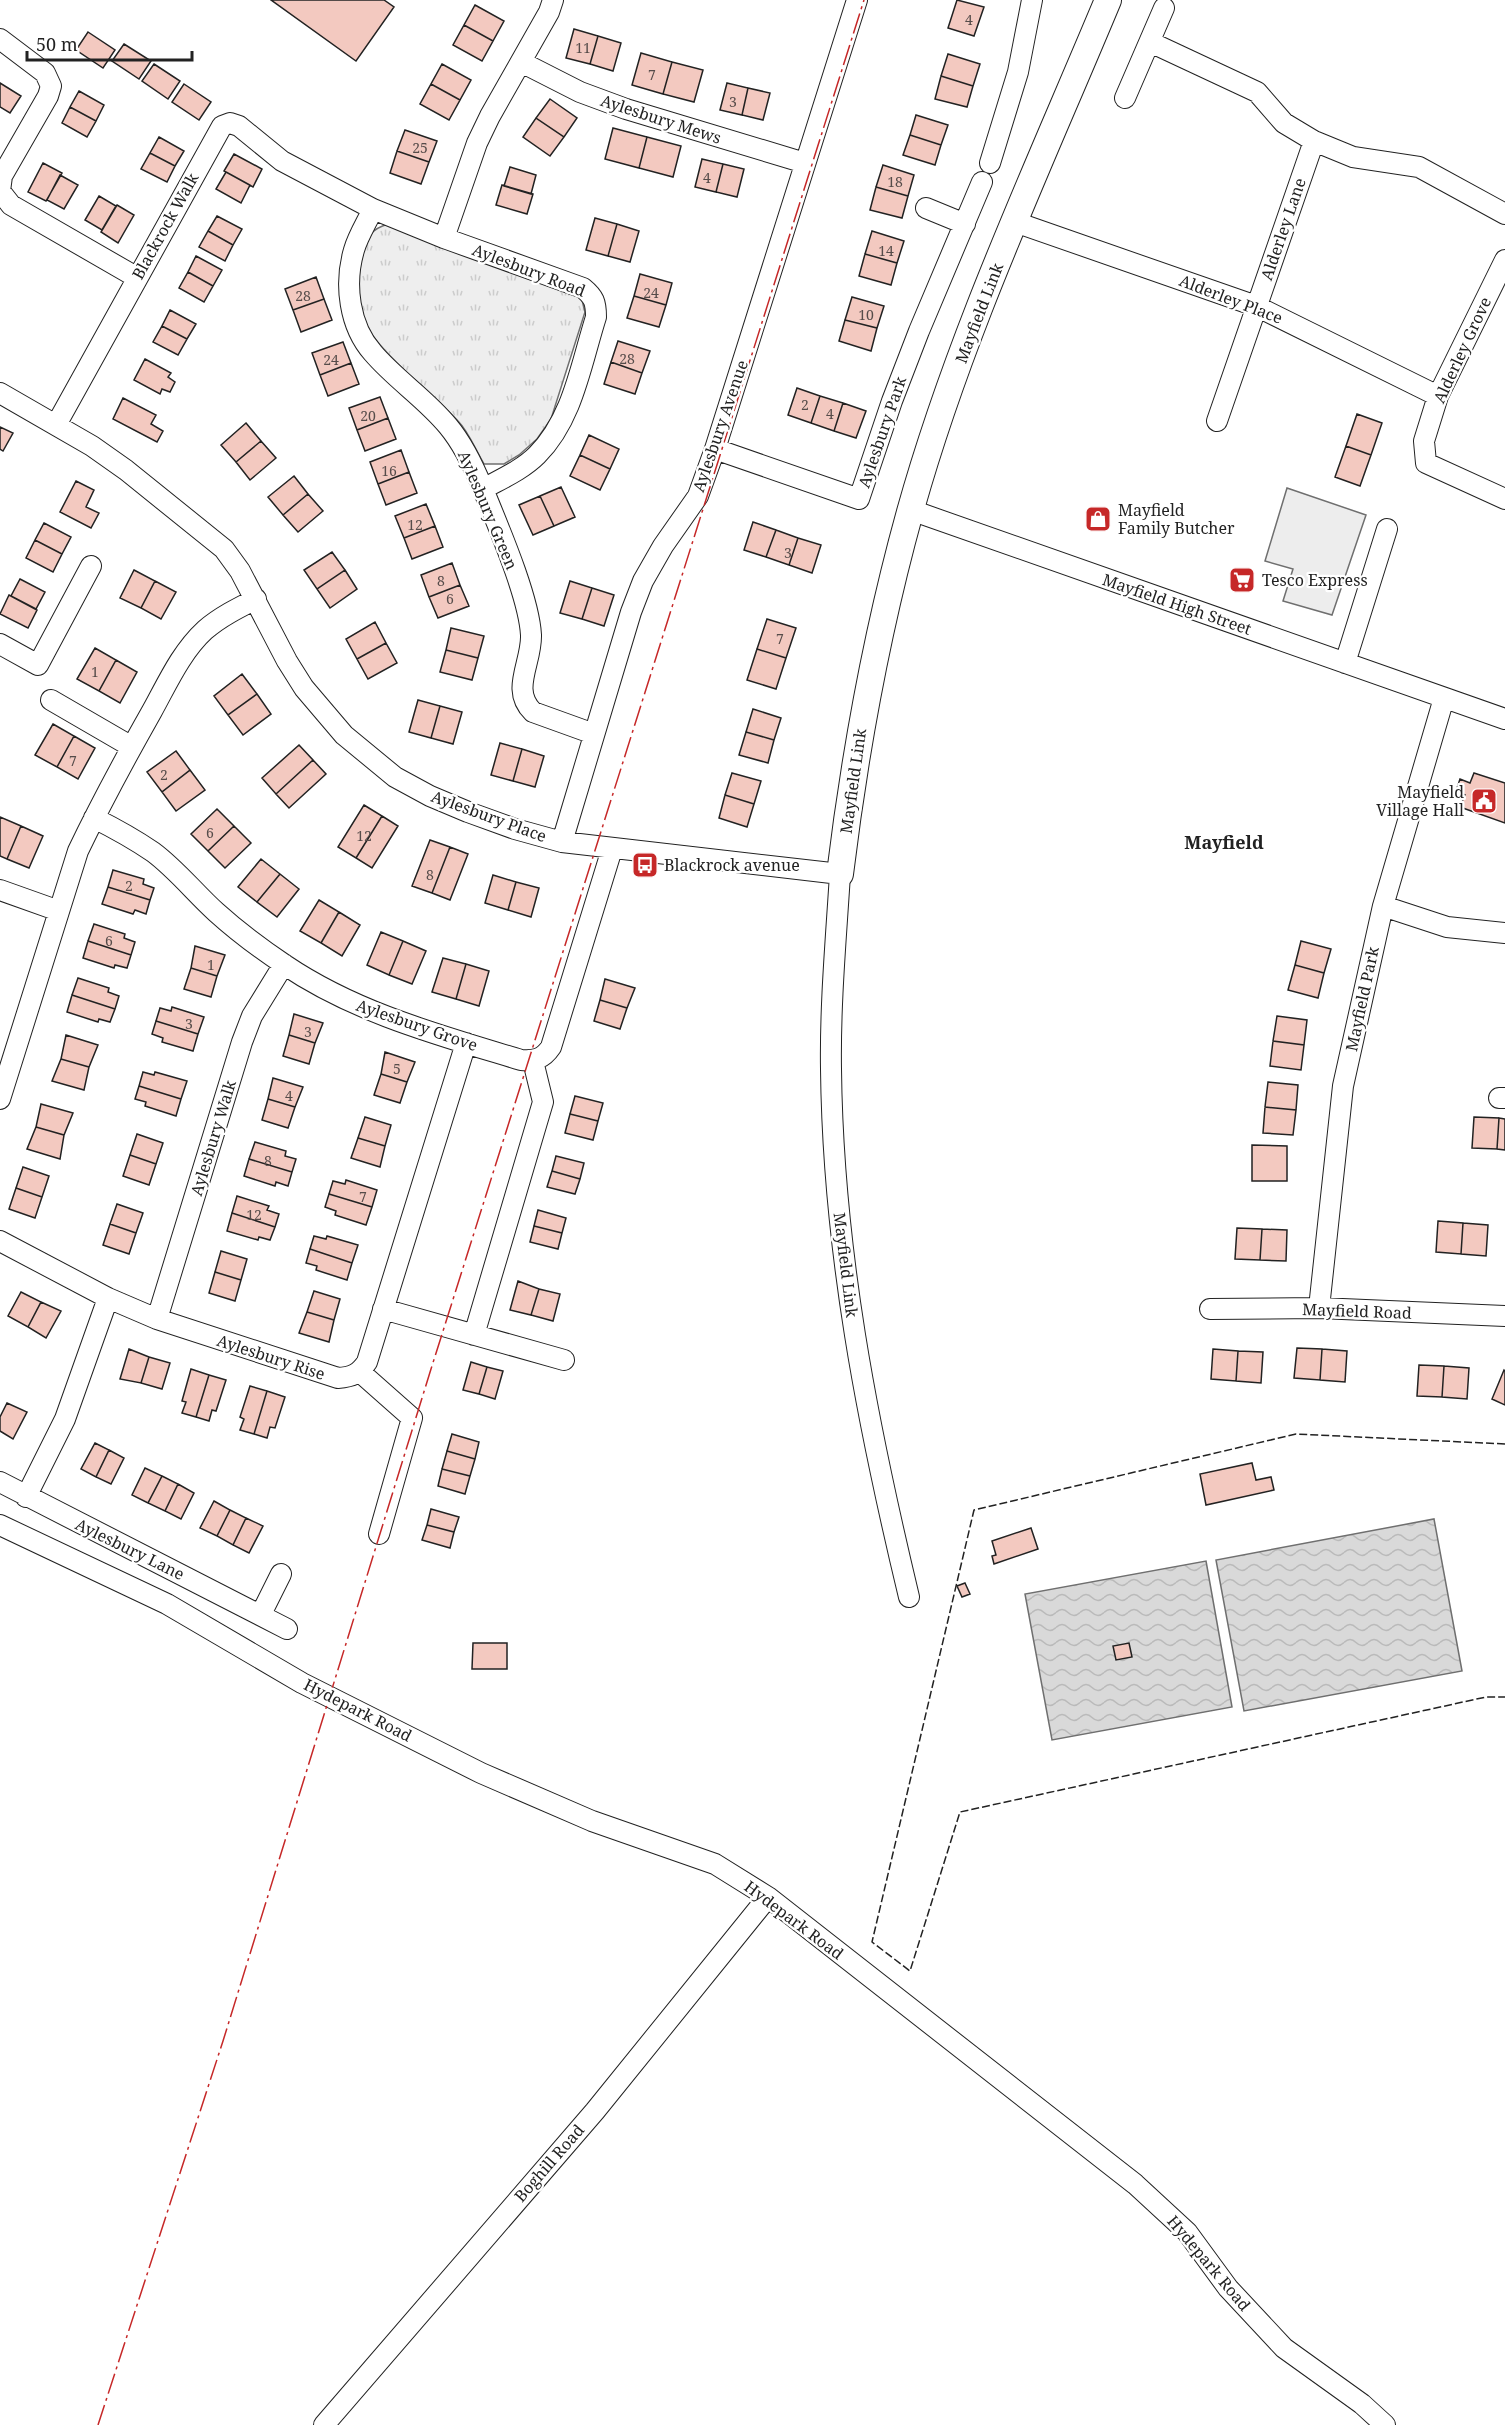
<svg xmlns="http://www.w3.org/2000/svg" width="1505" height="2425" viewBox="0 0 1505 2425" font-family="'Noto Serif',serif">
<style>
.grass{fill:url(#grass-tufts);stroke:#6f6f6f;stroke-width:1.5}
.parking{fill:#ededed;stroke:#6f6f6f;stroke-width:1.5}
.water{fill:url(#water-waves);stroke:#6f6f6f;stroke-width:1.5}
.building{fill:#f3c9c0;stroke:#222;stroke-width:1.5}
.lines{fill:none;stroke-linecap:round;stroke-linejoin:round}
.minor-casing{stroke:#222;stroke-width:22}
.tertiary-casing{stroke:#222;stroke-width:28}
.minor{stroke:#fff;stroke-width:20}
.tertiary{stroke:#fff;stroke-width:26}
.fence{stroke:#222;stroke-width:1.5;stroke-dasharray:8 3;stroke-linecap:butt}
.power{stroke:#c62828;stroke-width:1.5;stroke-dasharray:21 4.5 3 4.5;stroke-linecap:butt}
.labels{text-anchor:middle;stroke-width:4.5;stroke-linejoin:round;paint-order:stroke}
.number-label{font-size:14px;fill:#564c4a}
.street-label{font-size:16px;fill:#222;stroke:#fff}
.poi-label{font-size:16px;fill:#222;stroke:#fff;text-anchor:start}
.neighbourhood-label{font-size:18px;font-weight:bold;fill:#222;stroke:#fff}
</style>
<defs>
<pattern id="grass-tufts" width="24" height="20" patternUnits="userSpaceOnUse" patternTransform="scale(1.5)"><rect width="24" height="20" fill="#eee"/><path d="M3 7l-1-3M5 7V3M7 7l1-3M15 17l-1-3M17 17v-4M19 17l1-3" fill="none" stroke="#ccc"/></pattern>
<pattern id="water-waves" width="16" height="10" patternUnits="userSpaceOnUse" patternTransform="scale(1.5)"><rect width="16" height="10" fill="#d9d9d9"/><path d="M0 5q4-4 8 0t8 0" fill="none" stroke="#bababa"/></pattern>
</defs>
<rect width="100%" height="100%" fill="#fff"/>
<path class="grass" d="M388 224 574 289 582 300 585 312 551 419 537 439 519 455 504 464H484C476 451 469 432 458 421 435 396 376 350 364 321 356 301 356 273 362 253 367 237 371 229 388 224Z"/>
<path class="parking" d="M1287 488 1366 515 1332 615 1283 601 1293 569 1265 561Z"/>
<path class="water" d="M1434 1519 1462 1671 1244 1711 1216 1560Z
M1206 1561 1232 1707 1052 1740 1025 1594Z"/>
<path class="building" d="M271 0H384L394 7 356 61Z
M957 0 984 7 974 36 948 28Z
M475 5 504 21 493 41 464 25Z
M464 25 493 41 482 61 453 45Z
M574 29 598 36 590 64 566 58Z
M88 32 115 50 103 68 76 50Z
M598 36 621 43 613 71 590 64Z
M124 44 151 61 139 79 112 61Z
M641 53 672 62 663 94 632 85Z
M948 54 980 64 973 86 941 76Z
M672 62 703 70 694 102 663 94Z
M154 64 180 81 168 99 142 81Z
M442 64 471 80 460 100 431 84Z
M941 76 973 86 967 107 935 99Z
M0 83 21 96 10 113 0 107Z
M727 83 748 88 742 115 720 110Z
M184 84 211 102 199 120 172 102Z
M431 84 460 100 449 120 420 104Z
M748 88 770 93 763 120 742 115Z
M79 91 104 105 96 121 70 107Z
M550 99 577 118 564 137 536 118Z
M70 107 96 121 87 137 62 123Z
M916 115 948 125 941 145 910 135Z
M536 118 564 137 550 156 523 137Z
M613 128 647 137 639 168 605 159Z
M405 130 437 141 429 162 397 151Z
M910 135 941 145 935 165 903 155Z
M159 137 184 151 175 166 150 153Z
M647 137 681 146 673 177 639 168Z
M397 151 429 162 421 184 390 173Z
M150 153 175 166 167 182 141 169Z
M234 154 262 169 253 187 224 171Z
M702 159 723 164 716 192 695 187Z
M43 163 62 173 46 201 28 192Z
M723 164 744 169 737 197 716 192Z
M883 165 914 175 908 196 876 187Z
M510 167 536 175 531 194 504 186Z
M226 172 250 185 241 203 216 189Z
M60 175 78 185 64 209 47 200Z
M502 185 533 194 527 214 496 205Z
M876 187 908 196 902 218 870 210Z
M99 196 116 206 102 230 85 220Z
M117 205 134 215 118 243 101 232Z
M217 216 242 229 233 245 208 231Z
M595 218 617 224 608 256 586 250Z
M617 224 639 231 630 262 608 256Z
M208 231 233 245 225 261 199 247Z
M872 231 904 241 897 263 865 254Z
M865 254 897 263 891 285 859 276Z
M196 256 222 270 213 286 188 272Z
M188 272 213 286 204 302 179 288Z
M640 274 672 283 666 305 634 296Z
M316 277 324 299 293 310 285 289Z
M634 296 666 305 659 327 627 318Z
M852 297 884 306 877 328 845 320Z
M324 299 332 320 301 332 293 310Z
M170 310 196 324 187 339 162 326Z
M845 320 877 328 871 351 839 341Z
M162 326 187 339 178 355 153 342Z
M618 341 650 351 642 373 611 362Z
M343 342 351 363 320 375 312 353Z
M145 359 171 373 168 377 175 382 170 392 162 389 160 394 134 380Z
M611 362 642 373 635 394 604 384Z
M351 363 359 384 328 396 320 375Z
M797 388 820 396 811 423 788 415Z
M820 396 843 403 834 431 811 423Z
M380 397 388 418 357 430 349 408Z
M123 398 156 415 151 424 163 431 157 442 113 419Z
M843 403 866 411 856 438 834 431Z
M1357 414 1382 423 1371 455 1346 446Z
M388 418 396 439 365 451 357 430Z
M246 423 261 441 236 462 221 445Z
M0 427 13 433 3 451 0 449Z
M589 435 619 449 610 469 580 455Z
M261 441 276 458 250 480 236 462Z
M1346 446 1371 455 1360 486 1335 477Z
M401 450 409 472 378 484 370 462Z
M580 455 610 469 600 490 570 476Z
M409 472 417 493 386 505 378 484Z
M294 476 308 494 283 515 268 497Z
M76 481 94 490 86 507 99 513 91 528 60 512Z
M561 487 575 517 554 526 540 496Z
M308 494 323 511 298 532 283 515Z
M540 496 554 526 533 535 519 505Z
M426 504 435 526 404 538 395 516Z
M753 522 776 530 766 557 744 550Z
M44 523 71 537 62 554 35 540Z
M435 526 443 547 412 559 404 538Z
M776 530 798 538 789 565 766 557Z
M798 538 821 545 812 573 789 565Z
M35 540 62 554 53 572 26 558Z
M332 552 345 570 317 589 304 570Z
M452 563 460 585 429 597 421 575Z
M134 570 155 581 141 608 120 598Z
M345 570 357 589 330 608 317 589Z
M20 579 45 592 36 609 11 596Z
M155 581 176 592 161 619 141 608Z
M570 581 592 588 582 619 560 613Z
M460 585 469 606 438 618 429 597Z
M592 588 614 595 604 626 582 619Z
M9 595 37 610 28 628 0 614Z
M767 619 796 628 786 658 757 649Z
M375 622 386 643 357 659 346 639Z
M451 628 484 636 478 658 446 650Z
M386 643 397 663 368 679 357 659Z
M95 648 116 660 99 691 77 679Z
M757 649 786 658 776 689 747 680Z
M446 650 478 658 472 680 440 672Z
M116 660 137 672 120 703 99 691Z
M242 674 257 694 228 715 214 696Z
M257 694 271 714 243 735 228 715Z
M418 700 440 706 431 738 409 732Z
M440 706 462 712 453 744 431 738Z
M753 709 781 718 774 740 746 732Z
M53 724 74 736 57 767 35 755Z
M746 732 774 740 768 763 739 755Z
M74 736 95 748 78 779 57 767Z
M500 743 522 749 513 781 491 775Z
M299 745 313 760 276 794 262 778Z
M522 749 544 756 535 787 513 781Z
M176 751 190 770 162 792 147 772Z
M313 760 326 774 289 808 276 794Z
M190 770 205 790 176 811 162 792Z
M732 773 761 781 754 804 725 795Z
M1474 773 1505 783V823L1460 807 1465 795 1456 791 1460 779 1470 783Z
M725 795 754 804 747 827 719 818Z
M364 805 382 816 356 858 338 847Z
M217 809 234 826 208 851 191 834Z
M382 816 398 826 372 868 356 858Z
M0 817 21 826 7 859 0 856Z
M21 826 43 836 29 868 7 859Z
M234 826 251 843 225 868 208 851Z
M430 840 450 847 432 893 412 886Z
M450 847 468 854 450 900 432 893Z
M261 859 280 874 257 902 238 887Z
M113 870 144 879 143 884 154 888 150 900 108 887Z
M280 874 299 889 277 917 257 902Z
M493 875 516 882 508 910 485 903Z
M516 882 539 888 531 917 508 910Z
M108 887 150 900 146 914 135 910 133 914 102 904Z
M319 900 339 912 321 943 300 931Z
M339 912 360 925 342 956 321 943Z
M94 924 125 934 124 938 135 942 131 955 88 941Z
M381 932 403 941 389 975 367 965Z
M88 941 131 955 127 968 115 965 114 968 83 958Z
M403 941 426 951 412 984 389 975Z
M1301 941 1331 949 1324 973 1295 965Z
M195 946 225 955 217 976 191 968Z
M443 958 466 964 456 999 432 992Z
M466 964 489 971 479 1006 456 999Z
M1295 965 1324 973 1318 998 1288 990Z
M191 968 217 976 211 997 184 989Z
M78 978 109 988 108 992 119 996 115 1009 72 995Z
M605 979 635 988 627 1008 600 1000Z
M72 995 115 1009 110 1022 99 1019 98 1022 67 1012Z
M600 1000 627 1008 620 1029 594 1021Z
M172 1007 204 1017 198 1034 156 1021 160 1008 171 1011Z
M294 1014 323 1023 315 1043 289 1035Z
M1277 1016 1307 1020 1304 1045 1273 1041Z
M156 1021 198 1034 193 1051 162 1042 163 1038 152 1034Z
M66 1035 98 1045 89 1067 61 1059Z
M289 1035 315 1043 309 1064 283 1056Z
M1273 1041 1304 1045 1301 1070 1270 1066Z
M385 1052 415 1062 407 1082 381 1074Z
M61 1059 89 1067 84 1090 52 1081Z
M143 1072 154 1075 155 1072 187 1081 181 1099 139 1086Z
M381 1074 407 1082 400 1103 374 1095Z
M273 1078 303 1087 295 1107 268 1099Z
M1268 1082 1298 1085 1296 1110 1265 1107Z
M139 1086 181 1099 176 1116 145 1106 146 1102 135 1099Z
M575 1096 603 1103 598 1121 570 1114Z
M268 1099 295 1107 288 1128 262 1120Z
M41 1104 73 1113 64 1135 36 1127Z
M1265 1107 1296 1110 1293 1135 1263 1133Z
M570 1114 598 1121 593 1140 565 1133Z
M365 1117 391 1125 385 1146 358 1138Z
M1474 1117 1499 1118 1497 1149 1472 1148Z
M1499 1118 1505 1119V1150L1497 1149Z
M36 1127 64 1135 60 1159 27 1149Z
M137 1134 163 1143 156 1164 130 1155Z
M358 1138 385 1146 380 1167 351 1158Z
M255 1142 286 1151 285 1156 296 1159 292 1172 249 1159Z
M1252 1145 1287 1146V1181H1252Z
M130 1155 156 1164 149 1185 123 1176Z
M556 1156 584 1163 580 1179 552 1171Z
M249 1159 292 1172 288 1186 276 1182 275 1186 244 1176Z
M23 1167 49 1176 42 1197 16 1188Z
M552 1171 580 1179 575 1194 547 1187Z
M346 1180 377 1190 372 1207 329 1194 333 1181 345 1184Z
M16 1188 42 1197 35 1218 9 1209Z
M329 1194 372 1207 366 1225 335 1215 336 1211 325 1207Z
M237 1196 269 1206 267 1210 279 1214 275 1227 232 1213Z
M117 1204 143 1213 136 1233 110 1224Z
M538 1210 566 1218 562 1233 534 1226Z
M232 1213 275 1227 270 1240 259 1237 258 1240 227 1231Z
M1438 1221 1463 1223 1461 1254 1436 1252Z
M1463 1223 1488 1225 1486 1256 1461 1254Z
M110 1224 136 1233 129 1254 103 1245Z
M534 1226 562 1233 558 1249 530 1242Z
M1237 1228 1262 1229 1260 1260 1235 1259Z
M1262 1229 1287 1230 1286 1261 1260 1260Z
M314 1236 326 1239 327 1236 358 1245 352 1263 310 1249Z
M310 1249 352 1263 347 1280 316 1270 317 1266 306 1263Z
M221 1251 247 1259 241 1280 215 1272Z
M215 1272 241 1280 235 1301 209 1293Z
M518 1281 539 1289 531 1315 510 1310Z
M539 1289 560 1294 553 1321 531 1315Z
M314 1291 340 1299 334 1320 307 1312Z
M21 1292 41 1302 28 1327 8 1316Z
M41 1302 61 1311 46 1338 28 1327Z
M307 1312 334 1320 329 1342 299 1333Z
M1297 1348 1322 1349 1320 1380 1294 1378Z
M129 1349 149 1357 141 1383 120 1379Z
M1213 1349 1238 1351 1236 1381 1211 1379Z
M1322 1349 1347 1351 1345 1382 1320 1380Z
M1238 1351 1263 1352 1261 1383 1236 1381Z
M149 1357 170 1363 162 1389 141 1383Z
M471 1362 487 1367 479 1394 463 1390Z
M1419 1365 1444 1366 1442 1397 1417 1396Z
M1444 1366 1469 1368 1467 1399 1442 1397Z
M487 1367 503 1371 495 1399 479 1394Z
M191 1369 209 1375 196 1417 182 1413 186 1402 182 1401Z
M1504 1370 1505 1371V1405L1492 1399Z
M209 1375 226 1380 216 1411 212 1410 209 1421 196 1417Z
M250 1386 267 1391 254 1434 240 1430 244 1419 240 1417Z
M267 1391 285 1397 275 1428 270 1427 267 1438 254 1434Z
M7 1403 27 1412 13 1439 0 1431V1417Z
M452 1434 479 1442 475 1459 447 1451Z
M95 1443 109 1450 96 1477 81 1469Z
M109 1450 124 1458 111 1484 96 1477Z
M447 1451 475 1459 470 1476 442 1469Z
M1252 1463 1256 1480 1271 1477 1274 1490 1206 1505 1200 1474Z
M145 1468 162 1476 148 1503 132 1495Z
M442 1469 470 1476 465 1494 438 1486Z
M162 1476 178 1484 165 1511 148 1503Z
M178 1484 194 1493 181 1519 165 1511Z
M214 1501 230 1510 217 1536 200 1528Z
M431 1509 459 1517 454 1532 427 1525Z
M230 1510 246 1518 233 1545 217 1536Z
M246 1518 263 1526 249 1553 233 1545Z
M427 1525 454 1532 450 1548 422 1540Z
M1031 1528 1038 1549 994 1564 992 1556 996 1555 992 1541Z
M965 1583 970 1594 962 1597 957 1586Z
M473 1643H507V1669H472Z
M1129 1643 1132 1657 1116 1660 1113 1646Z"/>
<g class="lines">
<g class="minor-casing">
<path id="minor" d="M0 39 45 73 51 86 48 96 2 176 0 191 11 205 136 277
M1150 42 1257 92 1284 123 1314 141 1353 157 1419 167 1505 214
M521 62 580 92 626 109 805 163
M1125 98 1164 8
M990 163 1018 72 1032 0
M926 208 965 224
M373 209C367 222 358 236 354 250 344 284 349 326 373 353 395 379 426 399 448 426 463 444 474 467 483 489 498 526 529 597 531 635 532 663 510 690 533 712L594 734
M1015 222 1256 306 1438 396
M444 238 477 143 490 116 549 12 553 0
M1505 260 1438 396 1424 441 1426 463 1505 499
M0 393 92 446 126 470 224 549 240 571 287 661 304 688 344 735 395 777 430 796 468 812 515 829 562 842 840 874C836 939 830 1004 831 1069 833 1249 867 1422 909 1597
M1217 421 1314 141
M56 425 222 126 230 123 239 126 282 161 373 209 444 238 583 288C594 297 596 302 596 317 581 364 573 419 537 455 522 470 501 479 483 489
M715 449 859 499 892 401 919 331 982 182
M911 510 1505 719
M0 644 38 665 91 566
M1345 663 1387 529
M51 700 132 747
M94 818C114 828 134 839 153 852 176 869 195 893 216 912 237 931 261 949 285 965 356 1013 439 1035 521 1060 535 1061 543 1059 551 1047L612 849
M562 842 631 612 643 581 663 546 698 496 715 449 857 0
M0 890 59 911
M1383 906 1447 927 1505 933
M1499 1098H1505
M0 1099 78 851C101 803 126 757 152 711 167 684 181 652 205 630 220 617 238 608 256 599
M0 1241 108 1298 157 1319 338 1378C352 1377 359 1374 367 1362L466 1043
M1319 1308 1343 1086 1383 906 1444 698
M383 1309 564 1360
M1210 1309 1319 1308 1505 1316
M157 1319 242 1042 252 1016 284 964
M474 1335 543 1102 533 1061
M360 1372 412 1418 379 1534
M0 1482 287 1629
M26 1497 65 1419 108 1298
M0 1525 167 1604 302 1683 481 1773 592 1821 715 1864 768 1897 1135 2184 1187 2232 1228 2288 1284 2348 1362 2404 1385 2425
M261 1614 281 1574
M324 2425 595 2111 768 1897"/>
</g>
<g class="tertiary-casing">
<path id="tertiary" d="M840 874C855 751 877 631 910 512 959 336 1038 168 1108 0"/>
</g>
<use href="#minor" class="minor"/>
<use href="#tertiary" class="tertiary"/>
<path class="fence" d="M1505 1444 1296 1434 974 1510 872 1942 910 1971 960 1812 1486 1697H1505"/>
<path class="power" d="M98 2425 223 2041 431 1369 864 0"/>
</g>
<defs>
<g id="shop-square" transform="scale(1.35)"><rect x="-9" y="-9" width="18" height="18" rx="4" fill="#c62828" stroke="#fff"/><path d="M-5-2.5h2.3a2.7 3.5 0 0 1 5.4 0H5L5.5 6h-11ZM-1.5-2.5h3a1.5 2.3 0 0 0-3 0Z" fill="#fff"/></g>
<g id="supermarket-square" transform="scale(1.35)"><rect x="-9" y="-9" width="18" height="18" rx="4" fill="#c62828" stroke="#fff"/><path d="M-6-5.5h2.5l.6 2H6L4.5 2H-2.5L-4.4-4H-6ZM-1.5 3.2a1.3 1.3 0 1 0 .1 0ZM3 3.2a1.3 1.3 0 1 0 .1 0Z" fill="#fff"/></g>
<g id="civic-square" transform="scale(1.35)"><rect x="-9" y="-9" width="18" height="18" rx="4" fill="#c62828" stroke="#fff"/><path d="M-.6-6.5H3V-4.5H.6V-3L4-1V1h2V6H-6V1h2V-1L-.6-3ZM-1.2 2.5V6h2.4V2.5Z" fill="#fff"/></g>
<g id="bus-square" transform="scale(1.35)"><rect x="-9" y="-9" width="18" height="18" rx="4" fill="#c62828" stroke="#fff"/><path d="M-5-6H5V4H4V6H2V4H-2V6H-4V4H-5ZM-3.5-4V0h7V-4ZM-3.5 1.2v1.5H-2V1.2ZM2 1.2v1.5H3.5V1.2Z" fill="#fff"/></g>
</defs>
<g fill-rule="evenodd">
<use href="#shop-square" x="1098" y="519"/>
<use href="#supermarket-square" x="1242" y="580"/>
<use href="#civic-square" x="1484" y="801"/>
<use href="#bus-square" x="645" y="865"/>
</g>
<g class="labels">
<g class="number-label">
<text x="969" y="25">4</text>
<text x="583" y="53">11</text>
<text x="652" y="80">7</text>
<text x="733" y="107">3</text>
<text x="420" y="153">25</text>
<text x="707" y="183">4</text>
<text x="895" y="187">18</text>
<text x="886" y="256">14</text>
<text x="651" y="298">24</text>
<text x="303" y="301">28</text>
<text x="866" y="320">10</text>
<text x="627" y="364">28</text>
<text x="331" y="365">24</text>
<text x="805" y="410">2</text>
<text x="830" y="419">4</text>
<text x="368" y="421">20</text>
<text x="389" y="476">16</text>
<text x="415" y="530">12</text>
<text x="788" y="558">3</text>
<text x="441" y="586">8</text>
<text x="450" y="604">6</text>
<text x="780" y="644">7</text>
<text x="95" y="677">1</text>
<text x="73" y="766">7</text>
<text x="164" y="780">2</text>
<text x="210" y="838">6</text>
<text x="364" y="841">12</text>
<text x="430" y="880">8</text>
<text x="129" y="891">2</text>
<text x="109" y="946">6</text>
<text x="211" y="970">1</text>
<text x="189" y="1029">3</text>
<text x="308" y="1037">3</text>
<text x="397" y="1074">5</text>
<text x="289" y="1101">4</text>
<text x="268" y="1166">8</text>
<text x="363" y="1202">7</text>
<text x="254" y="1220">12</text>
</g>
<g class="street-label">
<text transform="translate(661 119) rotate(18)" y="6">Aylesbury Mews</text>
<text transform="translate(165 226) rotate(-61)" y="6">Blackrock Walk</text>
<text transform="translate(1283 229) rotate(-71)" y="6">Alderley Lane</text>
<text transform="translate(529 270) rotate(21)" y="6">Aylesbury Road</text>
<text transform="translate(1231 299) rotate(21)" y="6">Alderley Place</text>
<text transform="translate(979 313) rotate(-69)" y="6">Mayfield Link</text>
<text transform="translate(1462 350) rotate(-65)" y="6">Alderley Grove</text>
<text transform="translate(720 426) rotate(-71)" y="6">Aylesbury Avenue</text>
<text transform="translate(882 432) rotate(-71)" y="6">Aylesbury Park</text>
<text transform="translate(488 510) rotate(67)" y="6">Aylesbury Green</text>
<text transform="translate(1177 604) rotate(19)" y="6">Mayfield High Street</text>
<text transform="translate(853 781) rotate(-82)" y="6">Mayfield Link</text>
<text transform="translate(489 816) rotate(20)" y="6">Aylesbury Place</text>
<text transform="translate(1362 999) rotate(-78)" y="6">Mayfield Park</text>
<text transform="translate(417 1025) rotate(19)" y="6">Aylesbury Grove</text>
<text transform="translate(213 1138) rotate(-73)" y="6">Aylesbury Walk</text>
<text transform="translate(846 1265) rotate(83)" y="6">Mayfield Link</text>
<text transform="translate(1357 1311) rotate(2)" y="6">Mayfield Road</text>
<text transform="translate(271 1357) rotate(18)" y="6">Aylesbury Rise</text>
<text transform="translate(130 1549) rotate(26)" y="6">Aylesbury Lane</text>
<text transform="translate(358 1710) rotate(27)" y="6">Hydepark Road</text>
<text transform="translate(794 1920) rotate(37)" y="6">Hydepark Road</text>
<text transform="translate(549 2163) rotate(-49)" y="6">Boghill Road</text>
<text transform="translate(1209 2263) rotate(50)" y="6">Hydepark Road</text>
</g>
<g class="poi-label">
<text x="1118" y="516">Mayfield<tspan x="1118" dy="18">Family Butcher</tspan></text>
<text x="1262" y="586">Tesco Express</text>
<text x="1464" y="798" text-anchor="end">Mayfield<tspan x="1464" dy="18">Village Hall</tspan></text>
<text x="664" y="871">Blackrock avenue</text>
</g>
<g class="neighbourhood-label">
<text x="1224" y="849">Mayfield</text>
</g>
</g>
<path d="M27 51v9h165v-9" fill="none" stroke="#222222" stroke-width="3"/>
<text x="36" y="51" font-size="18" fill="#222222" stroke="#ffffff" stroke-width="4.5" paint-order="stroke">50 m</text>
</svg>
